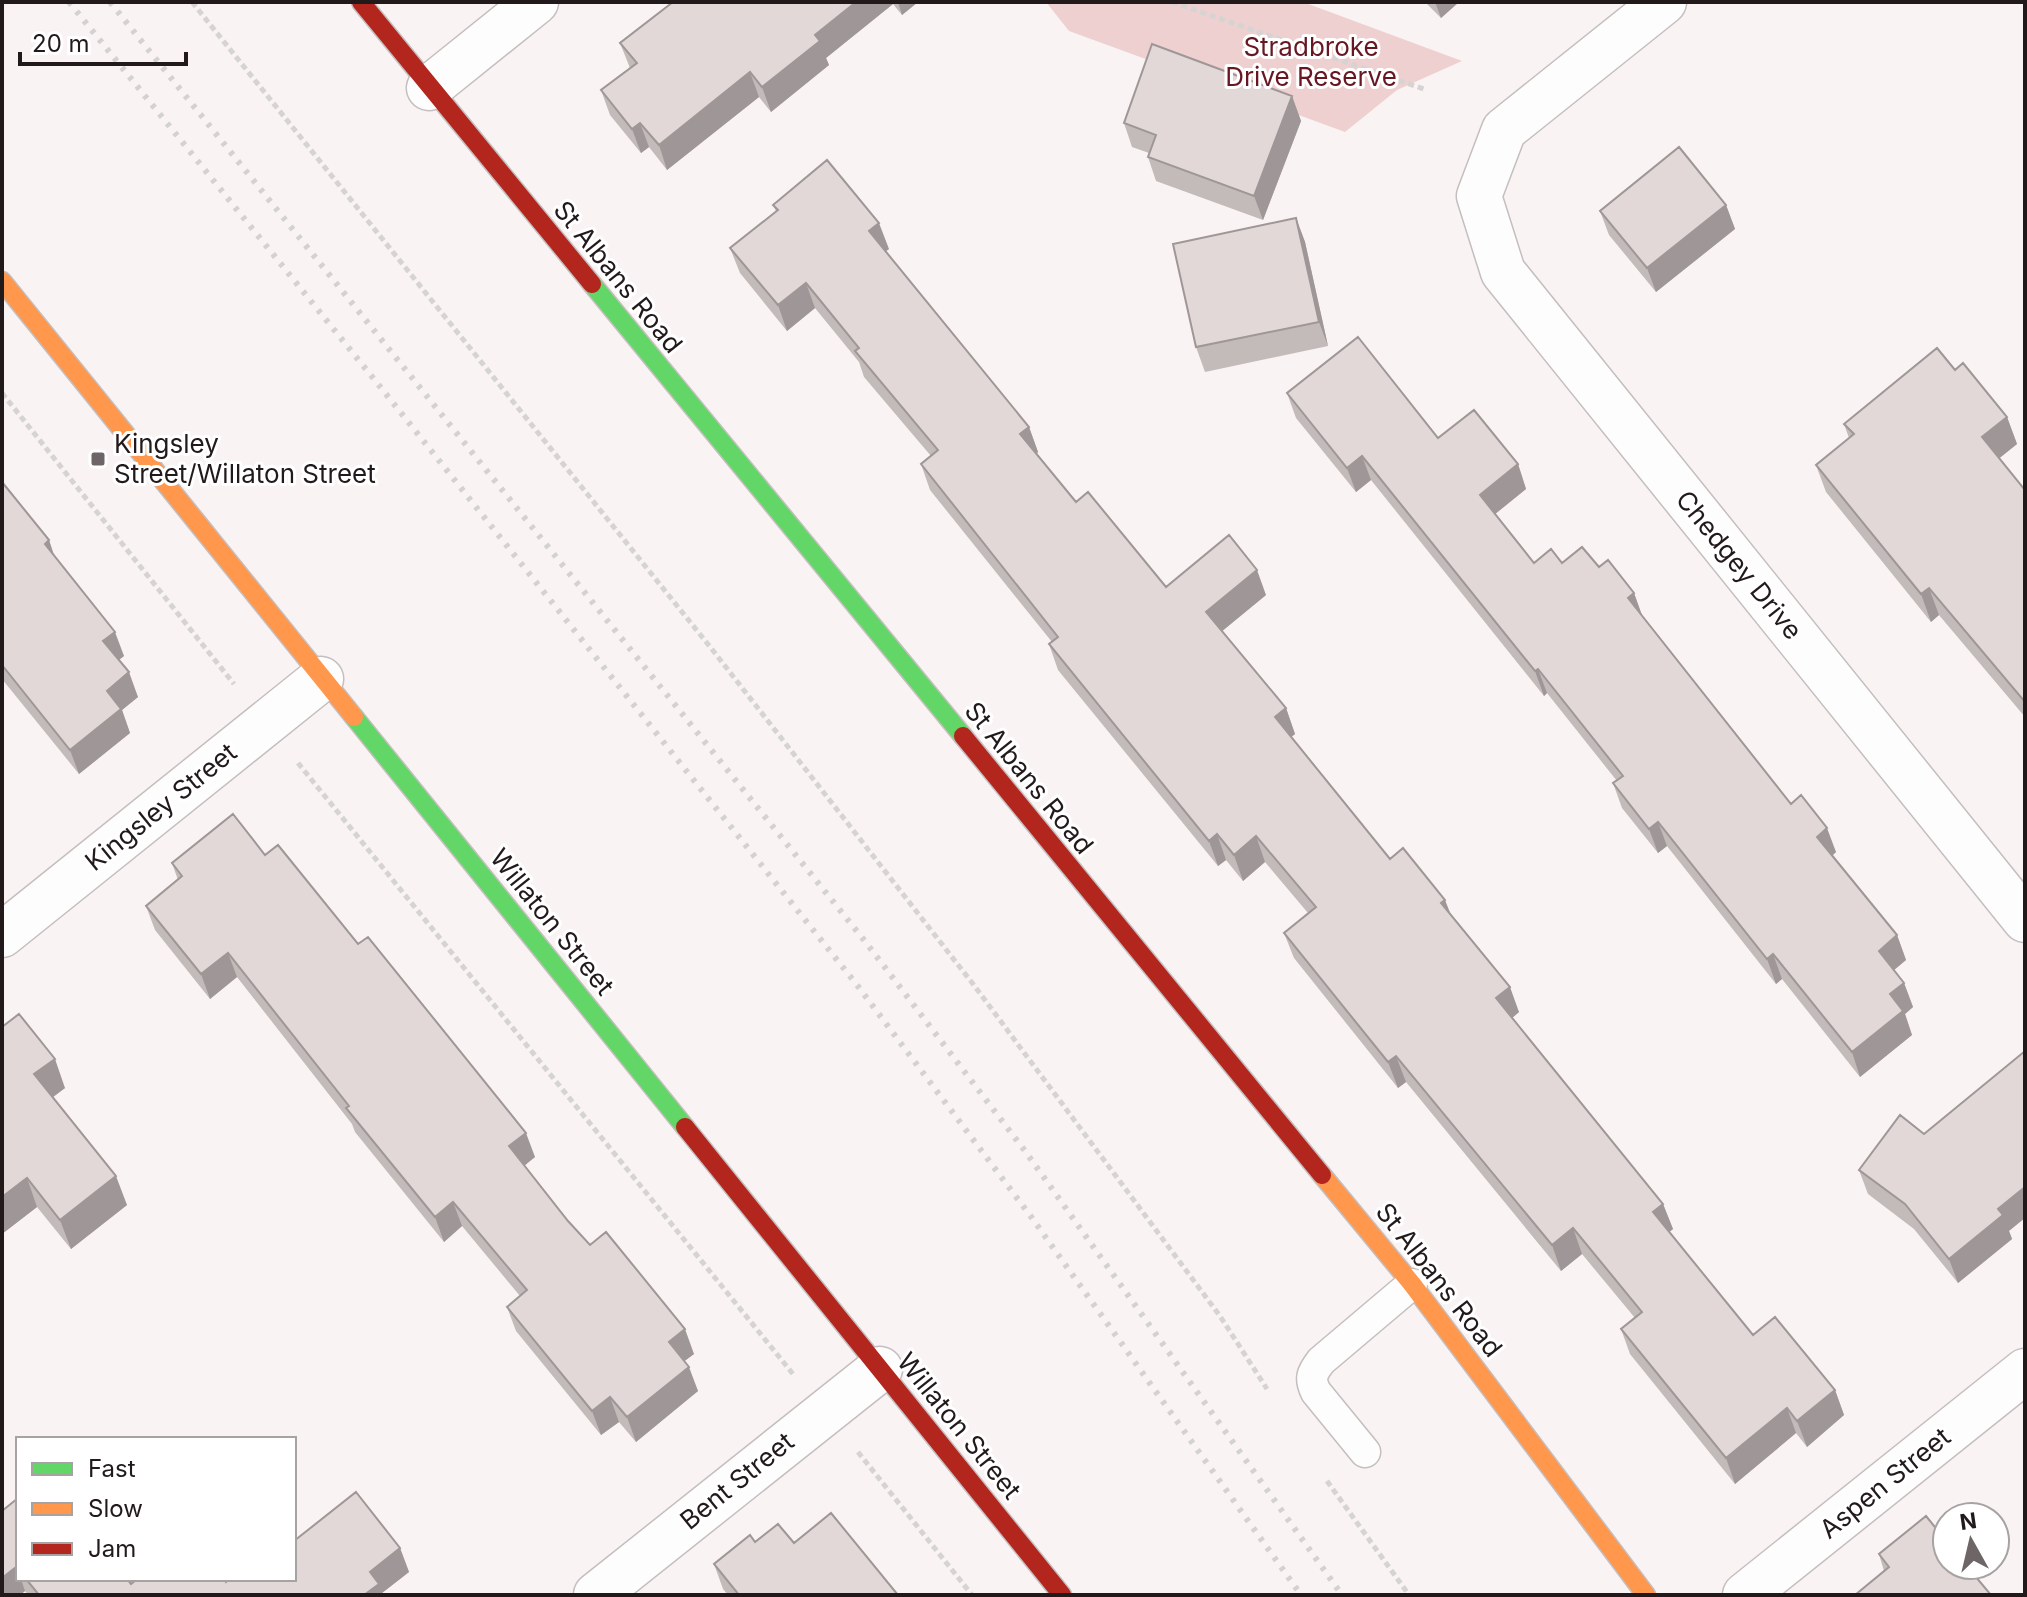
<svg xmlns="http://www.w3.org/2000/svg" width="2027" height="1597" viewBox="0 0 2027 1597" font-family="Inter,sans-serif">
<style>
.green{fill:#efd0d0}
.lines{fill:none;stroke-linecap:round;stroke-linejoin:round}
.lane-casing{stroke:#c5bebe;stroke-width:33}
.street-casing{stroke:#c5bebe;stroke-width:47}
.fast-casing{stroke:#c5bebe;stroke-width:21}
.slow-casing{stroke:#c5bebe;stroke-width:21}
.jam-casing{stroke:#c5bebe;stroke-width:21}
.path{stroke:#d6d3d3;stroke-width:5;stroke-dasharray:6 4;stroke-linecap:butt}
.lane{stroke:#fefdfd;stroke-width:30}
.street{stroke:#fefdfd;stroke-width:44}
.fast{stroke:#63d668;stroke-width:18}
.slow{stroke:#ff974d;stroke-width:18}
.jam{stroke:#b3261e;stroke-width:18}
.rail{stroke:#d4d1d1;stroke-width:6;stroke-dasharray:4 8;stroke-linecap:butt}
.wall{fill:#c3baba}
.shaded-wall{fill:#9f9797}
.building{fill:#e3d8d8;stroke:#9f9797;stroke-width:2}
.poi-dot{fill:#6d6566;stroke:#fff;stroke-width:3}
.labels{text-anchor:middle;stroke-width:6;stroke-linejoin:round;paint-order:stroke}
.park-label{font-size:26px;fill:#671722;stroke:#fff}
.street-label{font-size:26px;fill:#22191a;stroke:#fff}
.poi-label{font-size:26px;fill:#22191a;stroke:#fff;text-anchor:start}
</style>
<rect width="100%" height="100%" fill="#f9f3f3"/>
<path class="green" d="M1046 2H1303L1462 61 1397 90 1345 132 1069 31Z"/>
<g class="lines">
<g class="lane-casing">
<path id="lane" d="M1365 1452 1316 1392C1309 1378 1312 1373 1321 1361L1412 1284"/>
</g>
<g class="street-casing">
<path id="street" d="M1664 2 1504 130 1479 196 1503 272 2025 920
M429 88 536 2
M2 935 321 679
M596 1595 880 1369
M1745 1595 2025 1371"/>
</g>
<g class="fast-casing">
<path id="fast" d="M592 284 963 736
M354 717 685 1127"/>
</g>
<g class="slow-casing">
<path id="slow" d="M2 281 354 717
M1322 1175 1412 1284 1646 1595"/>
</g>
<g class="jam-casing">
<path id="jam" d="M361 2 592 284
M963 736 1322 1175
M685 1127 1062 1595"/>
</g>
<path class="path" d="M192 2 711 648 973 984 1220 1316 1267 1389
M1172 2 1424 89
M2 393 234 684
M298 763 793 1374
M858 1452 972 1595
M1327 1481 1409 1595"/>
<use href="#lane" class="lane"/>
<use href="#street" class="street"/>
<use href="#fast" class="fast"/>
<use href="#slow" class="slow"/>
<use href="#jam" class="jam"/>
<path class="rail" d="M69 2 382 389 857 985 1032 1218 1301 1595
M110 2 864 940 1025 1151 1342 1595"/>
</g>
<path class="wall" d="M673 2H918L902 15 893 4 826 58 829 65 771 112 759 97 667 170 649 147 641 153 610 115 601 90 630 68 620 43Z
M1425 2H1459L1441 18Z
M1292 96 1301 121 1263 220 1156 181 1148 157 1149 153 1132 147 1124 123Z
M773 205 889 249 885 251 1029 427 1038 452 1037 454 1076 502 1166 587 1266 595 1222 631 1286 708 1295 734 1291 737 1390 859 1451 915 1519 1012 1512 1018 1663 1204 1673 1229 1669 1232 1753 1335 1835 1390 1844 1415 1807 1447 1796 1433 1735 1484 1630 1354 1621 1329 1635 1318 1582 1254 1561 1271 1406 1082 1398 1088 1294 958 1284 933 1308 913 1265 862 1243 881 1226 860 1218 866 1058 670 1049 644 1052 642 930 490 921 464 931 456 864 377 859 362 815 308 787 331 740 273 730 248 776 211Z
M1726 205 1735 229 1656 292 1609 235 1600 211Z
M1296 218 1305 242 1328 346 1205 372 1196 347Z
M1955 370 2007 417 2017 444 1999 458 2025 490V717L1939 615 1931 622 1826 492 1816 465 1849 438 1844 424Z
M1287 393 1438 438 1518 464 1526 489 1495 514 1534 563H1562L1599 567 1634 593 1642 616 1791 804 1836 852 1832 856 1897 935 1906 960 1894 970 1904 983 1913 1007 1905 1014 1912 1035 1860 1077 1782 979 1776 984 1667 846 1658 853 1622 808 1613 783 1617 781 1547 693 1544 696 1371 480 1356 492 1296 418Z
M2 482 49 540 54 555 124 656 119 660 138 697 122 710 130 733 79 774 2 679Z
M265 855 358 944 535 1157 524 1165 568 1221 694 1354 684 1361 698 1391 636 1442 619 1422 601 1435 516 1331 507 1307 520 1296 462 1226 444 1242 355 1132 352 1124 237 977 210 999 155 930 146 906 178 880 172 863Z
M2 1027 65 1088 53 1097 127 1205 71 1249 37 1207 2 1234Z
M1924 1134 2009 1231 2012 1239 1958 1283 1914 1229 1868 1194 1859 1170Z
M18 1498V1579H127L131 1584 226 1582 400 1548 409 1572 382 1593 383 1595H28L25 1591 20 1595H2Z
M755 1542 794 1543 898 1595H728L723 1589 714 1564Z
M1879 1554 1991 1595 1884 1571Z"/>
<path class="shaded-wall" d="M856 2H893V4L826 58 829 65 771 112 762 87 815 35Z
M898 2H918L902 15Z
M1435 2H1459L1441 18Z
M750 72 759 97 667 170 659 145Z
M1292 96 1301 121 1263 220 1254 196Z
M640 123 649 147 641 153 632 129Z
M1726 205 1735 229 1656 292 1647 268Z
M1296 218 1305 242 1328 346 1319 322Z
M879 223 889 249 878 257 869 231Z
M806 283 815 308 787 331 778 305Z
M2007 417 2017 444 1991 465 1982 437Z
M1029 427 1038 452 1030 459 1020 434Z
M1362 456 1371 480 1356 492 1347 468Z
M1518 464 1526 489 1489 519 1480 495Z
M49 540 57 565 45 544Z
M1257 570 1266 595 1215 637 1206 612Z
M1929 588 1939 615 1931 622 1921 594Z
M1634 593 1643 618 1628 598Z
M115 632 124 656 112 665 103 641Z
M1538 669 1547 693 1544 696 1535 671Z
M129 672 138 697 122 710 130 733 79 774 70 750 107 691Z
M1286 708 1295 734 1284 743 1275 717Z
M1658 822 1667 846 1658 853 1649 829Z
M1827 828 1836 852 1826 861 1817 837Z
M1217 834 1226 860 1218 866 1209 841Z
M1256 836 1265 862 1243 881 1234 855Z
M1445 900 1455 925 1441 903Z
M1897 935 1906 960 1888 975 1879 951Z
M228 953 237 977 210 999 201 974Z
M1773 954 1782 979 1776 984 1767 959Z
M1904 983 1913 1007 1905 1014 1912 1035 1860 1077 1852 1052 1890 994Z
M1510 987 1519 1012 1505 1024 1496 998Z
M1396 1056 1406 1082 1398 1088 1388 1062Z
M55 1059 65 1088 45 1103 34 1074Z
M526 1133 535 1157 518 1171 509 1146Z
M116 1176 127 1205 71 1249 60 1220Z
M27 1178 37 1207 2 1234V1197Z
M2025 1187V1218L2009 1231 2012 1239 1958 1283 1949 1259 1998 1209Z
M453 1202 462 1226 444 1242 435 1217Z
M1663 1204 1673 1229 1662 1238 1653 1212Z
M1573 1228 1582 1254 1561 1271 1552 1245Z
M685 1329 694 1354 678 1366 669 1342Z
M689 1367 698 1391 636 1442 627 1417Z
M1835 1390 1844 1415 1807 1447 1797 1421Z
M610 1397 619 1422 601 1435 592 1411Z
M1787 1408 1796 1433 1735 1484 1726 1458Z
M400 1548 409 1572 382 1593 383 1595H364L370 1572Z
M16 1567 18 1572V1579H21L25 1591 20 1595H2V1578Z"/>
<path class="building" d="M673 2H856L815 35 820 41 762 87 750 72 659 145 640 123 632 129 601 90 637 63 620 43Z
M1152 44 1292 96 1254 196 1148 157 1156 135 1124 123Z
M1679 147 1726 205 1647 268 1600 211Z
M827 160 879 223 869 231 1029 427 1020 434 1076 502 1088 492 1166 587 1229 535 1257 570 1206 612 1286 708 1275 717 1390 859 1403 848 1445 900 1441 903 1510 987 1496 998 1663 1204 1653 1212 1753 1335 1775 1317 1835 1390 1797 1421 1787 1408 1726 1458 1621 1329 1642 1312 1573 1228 1552 1245 1396 1056 1388 1062 1284 933 1316 907 1256 836 1234 855 1217 834 1209 841 1049 644 1058 637 921 464 938 450 855 351 859 348 806 283 778 305 730 248 778 210 773 205Z
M1296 218 1319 322 1196 347 1173 244Z
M1358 337 1438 438 1474 410 1518 464 1480 495 1534 563 1551 549 1562 563 1582 547 1599 567 1608 560 1634 593 1628 598 1791 804 1801 795 1827 828 1817 837 1897 935 1879 951 1904 983 1890 994 1903 1011 1852 1052 1773 954 1767 959 1658 822 1649 829 1613 783 1623 776 1538 669 1535 671 1362 456 1347 468 1287 393Z
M1937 348 1955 370 1963 363 2007 417 1982 437 2025 490V702L1929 588 1921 594 1816 465 1854 434 1844 424Z
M2 482 49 540 45 544 115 632 103 641 129 672 107 691 121 709 70 750 2 665Z
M233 814 265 855 278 845 358 944 368 937 526 1133 509 1146 568 1221 590 1245 606 1232 685 1329 669 1342 689 1367 627 1417 610 1397 592 1411 507 1307 527 1290 453 1202 435 1217 346 1108 349 1106 228 953 201 974 146 906 182 876 172 863Z
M19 1014 55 1059 34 1074 116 1176 60 1220 27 1178 2 1197V1027Z
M2025 1051V1187L1998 1209 2003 1215 1949 1259 1905 1204 1859 1170 1900 1115 1924 1134Z
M356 1492 400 1548 370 1572 379 1584 364 1595H39L26 1579H127L131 1584 137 1579H224L226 1582 230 1579H294V1541Z
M18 1498V1569L16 1567 2 1578V1511Z
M831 1513 898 1595H739L714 1564 750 1535 755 1542 778 1524 794 1543Z
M1926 1516 1947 1542V1565H1966L1991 1595H1855L1889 1567 1879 1554Z"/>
<rect class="poi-dot" x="90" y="451" width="16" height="16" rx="4"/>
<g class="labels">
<g class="park-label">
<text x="1311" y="56">Stradbroke<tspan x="1311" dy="30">Drive Reserve</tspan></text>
</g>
<g class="street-label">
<text transform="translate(618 277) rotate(51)" y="9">St Albans Road</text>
<text transform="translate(1739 565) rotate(51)" y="9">Chedgey Drive</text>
<text transform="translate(1029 778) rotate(51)" y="9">St Albans Road</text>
<text transform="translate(161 807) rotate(-39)" y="9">Kingsley Street</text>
<text transform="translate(552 922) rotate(51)" y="9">Willaton Street</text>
<text transform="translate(1439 1280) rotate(52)" y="9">St Albans Road</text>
<text transform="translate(959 1426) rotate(51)" y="9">Willaton Street</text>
<text transform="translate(737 1481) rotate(-39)" y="9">Bent Street</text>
<text transform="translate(1885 1483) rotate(-39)" y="9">Aspen Street</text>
</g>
<g class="poi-label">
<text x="114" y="453">Kingsley<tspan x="114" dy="30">Street/Willaton Street</tspan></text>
</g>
</g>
<rect width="2027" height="1597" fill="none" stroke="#22191a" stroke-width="8"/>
<rect x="16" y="1437" width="280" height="144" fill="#ffffff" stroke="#a7a3a3" stroke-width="2"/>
<rect x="32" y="1463" width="40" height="12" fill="#63d668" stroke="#a7a3a3" stroke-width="2"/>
<text x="88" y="1477" font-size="24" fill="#22191a">Fast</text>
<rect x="32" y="1503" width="40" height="12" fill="#ff974d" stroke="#a7a3a3" stroke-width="2"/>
<text x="88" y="1517" font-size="24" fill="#22191a">Slow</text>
<rect x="32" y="1543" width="40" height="12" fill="#b3261e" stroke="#a7a3a3" stroke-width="2"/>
<text x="88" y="1557" font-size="24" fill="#22191a">Jam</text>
<g transform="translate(1971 1541) rotate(352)"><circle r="38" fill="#ffffff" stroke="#a7a3a3" stroke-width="2"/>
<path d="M0-6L14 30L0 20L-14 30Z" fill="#6d6566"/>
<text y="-12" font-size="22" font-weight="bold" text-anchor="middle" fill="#22191a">N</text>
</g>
<path d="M20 52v12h166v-12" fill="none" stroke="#22191a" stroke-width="4"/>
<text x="32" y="52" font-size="24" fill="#22191a" stroke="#ffffff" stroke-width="6" paint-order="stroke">20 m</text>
</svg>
